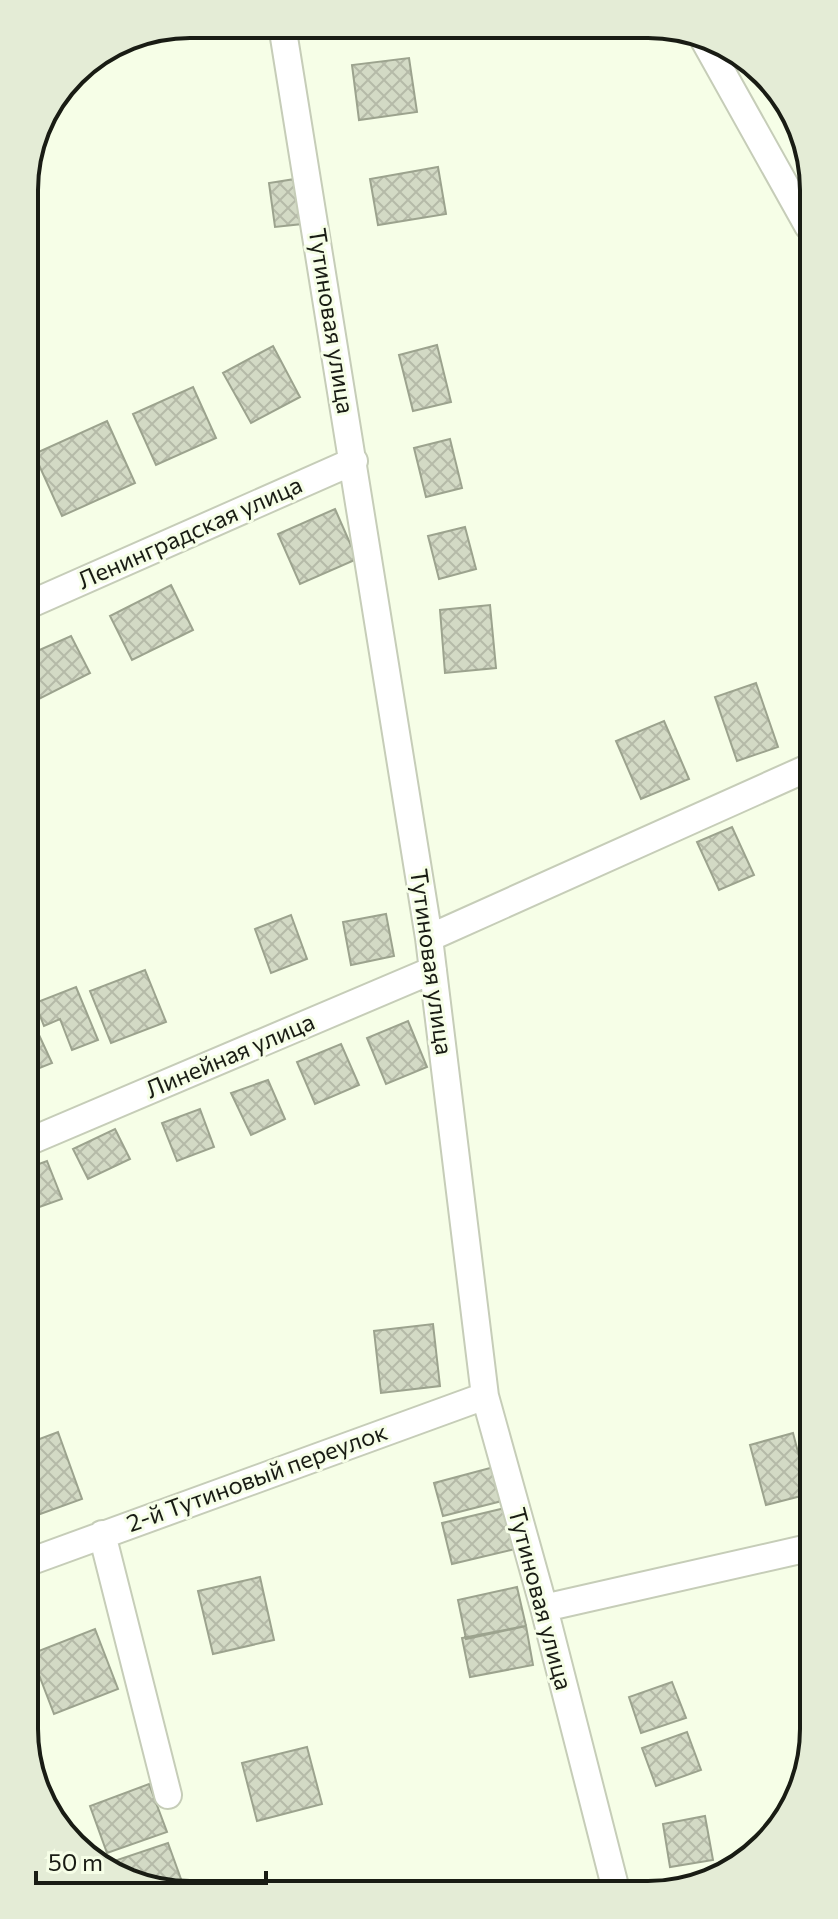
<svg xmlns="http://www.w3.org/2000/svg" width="838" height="1919" viewBox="0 0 838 1919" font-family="Commissioner,sans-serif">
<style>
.building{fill:url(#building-cross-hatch);stroke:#9ca38e;stroke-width:2}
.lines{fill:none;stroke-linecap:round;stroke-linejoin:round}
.minor-casing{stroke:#c6cdb8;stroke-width:30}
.minor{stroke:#fff;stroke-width:26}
.labels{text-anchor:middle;stroke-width:6;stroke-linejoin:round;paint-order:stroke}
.street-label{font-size:24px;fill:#191c14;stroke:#f6fee7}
.rim{fill:none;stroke:#191c14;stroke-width:4}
</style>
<defs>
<pattern id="building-cross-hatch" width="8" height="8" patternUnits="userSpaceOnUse" patternTransform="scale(2)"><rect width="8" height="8" fill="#d3dac5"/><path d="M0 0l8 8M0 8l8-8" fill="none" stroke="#b5baa8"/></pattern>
</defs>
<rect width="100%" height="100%" fill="#f6fee7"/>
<path class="building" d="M409 58 417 112 359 120 352 65Z
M438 167 446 214 378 225 370 179Z
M295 179 302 224 275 227 269 183Z
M437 345 451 402 413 411 399 355Z
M273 346 300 397 251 423 223 373Z
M193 387 216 438 156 465 133 414Z
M107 421 135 483 62 516 34 454Z
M450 439 462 488 426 497 414 448Z
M335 509 357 559 300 584 278 534Z
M465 527 476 569 439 579 428 536Z
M171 585 193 630 132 660 110 616Z
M490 605 496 668 445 673 440 610Z
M71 636 90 673 37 700 26 678V656Z
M756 683 778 747 737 761 715 697Z
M664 721 689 779 641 799 616 741Z
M732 827 754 875 719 890 697 842Z
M386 914 394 956 351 965 343 922Z
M291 915 307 959 271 973 255 929Z
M145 970 166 1022 111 1043 90 991Z
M76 987 98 1040 72 1050 60 1019 44 1026 35 1003Z
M408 1021 427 1067 386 1084 367 1038Z
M33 1022 52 1063 27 1073V1025Z
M341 1044 359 1085 315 1104 297 1062Z
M268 1080 285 1119 251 1135 231 1093Z
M200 1109 214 1147 177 1161 162 1123Z
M115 1129 130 1159 88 1179 73 1149Z
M47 1161 62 1199 28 1211V1168Z
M433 1324 440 1386 381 1393 374 1331Z
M58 1432 82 1499 29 1518V1443Z
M793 1433 809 1494 766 1505 750 1445Z
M494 1467 502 1501 443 1516 434 1483Z
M505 1508 515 1549 452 1564 442 1523Z
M260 1577 274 1640 213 1654 198 1591Z
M517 1587 526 1626 466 1639 458 1600Z
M526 1626 533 1665 470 1677 462 1638Z
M95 1629 118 1689 54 1714 31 1654Z
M672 1682 686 1718 641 1733 629 1697Z
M687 1732 701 1770 656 1786 642 1748Z
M307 1747 322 1804 257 1821 242 1763Z
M149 1784 167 1832 107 1853 90 1806Z
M705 1816 713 1860 670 1867 663 1824Z
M168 1843 182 1882 156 1891 110 1868 108 1863Z"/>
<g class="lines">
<g class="minor-casing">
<path id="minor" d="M282 25 429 938 485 1396 544 1608 616 1890
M704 40 808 226
M26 606 354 461
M429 938 810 767
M28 1142 433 970
M102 1534 168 1795
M29 1562 485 1396
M544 1608 813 1547"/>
</g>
<use href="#minor" class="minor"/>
</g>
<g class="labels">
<g class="street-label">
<text transform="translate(331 321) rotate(81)" y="8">Тутиновая улица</text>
<text transform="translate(190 533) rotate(-24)" y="8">Ленинградская улица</text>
<text transform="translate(431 962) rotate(82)" y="8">Тутиновая улица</text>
<text transform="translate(230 1056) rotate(-23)" y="8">Линейная улица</text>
<text transform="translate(257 1478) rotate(-20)" y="8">2-й Тутиновый переулок</text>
<text transform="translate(540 1599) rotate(75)" y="8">Тутиновая улица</text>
</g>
</g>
<path d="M0 0H838V1919H0ZM190 38H648A152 152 0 0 1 800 190V1729A152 152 0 0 1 648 1881H190A152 152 0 0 1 38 1729V190A152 152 0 0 1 190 38Z" fill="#e4ecd6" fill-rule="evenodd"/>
<path class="rim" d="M190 38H648A152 152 0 0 1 800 190V1729A152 152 0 0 1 648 1881H190A152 152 0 0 1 38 1729V190A152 152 0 0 1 190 38Z"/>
<path d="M36 1871v12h230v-12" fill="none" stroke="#191c14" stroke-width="4"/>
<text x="48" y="1871" font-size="24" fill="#191c14" stroke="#f6fee7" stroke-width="6" paint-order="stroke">50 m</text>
</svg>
